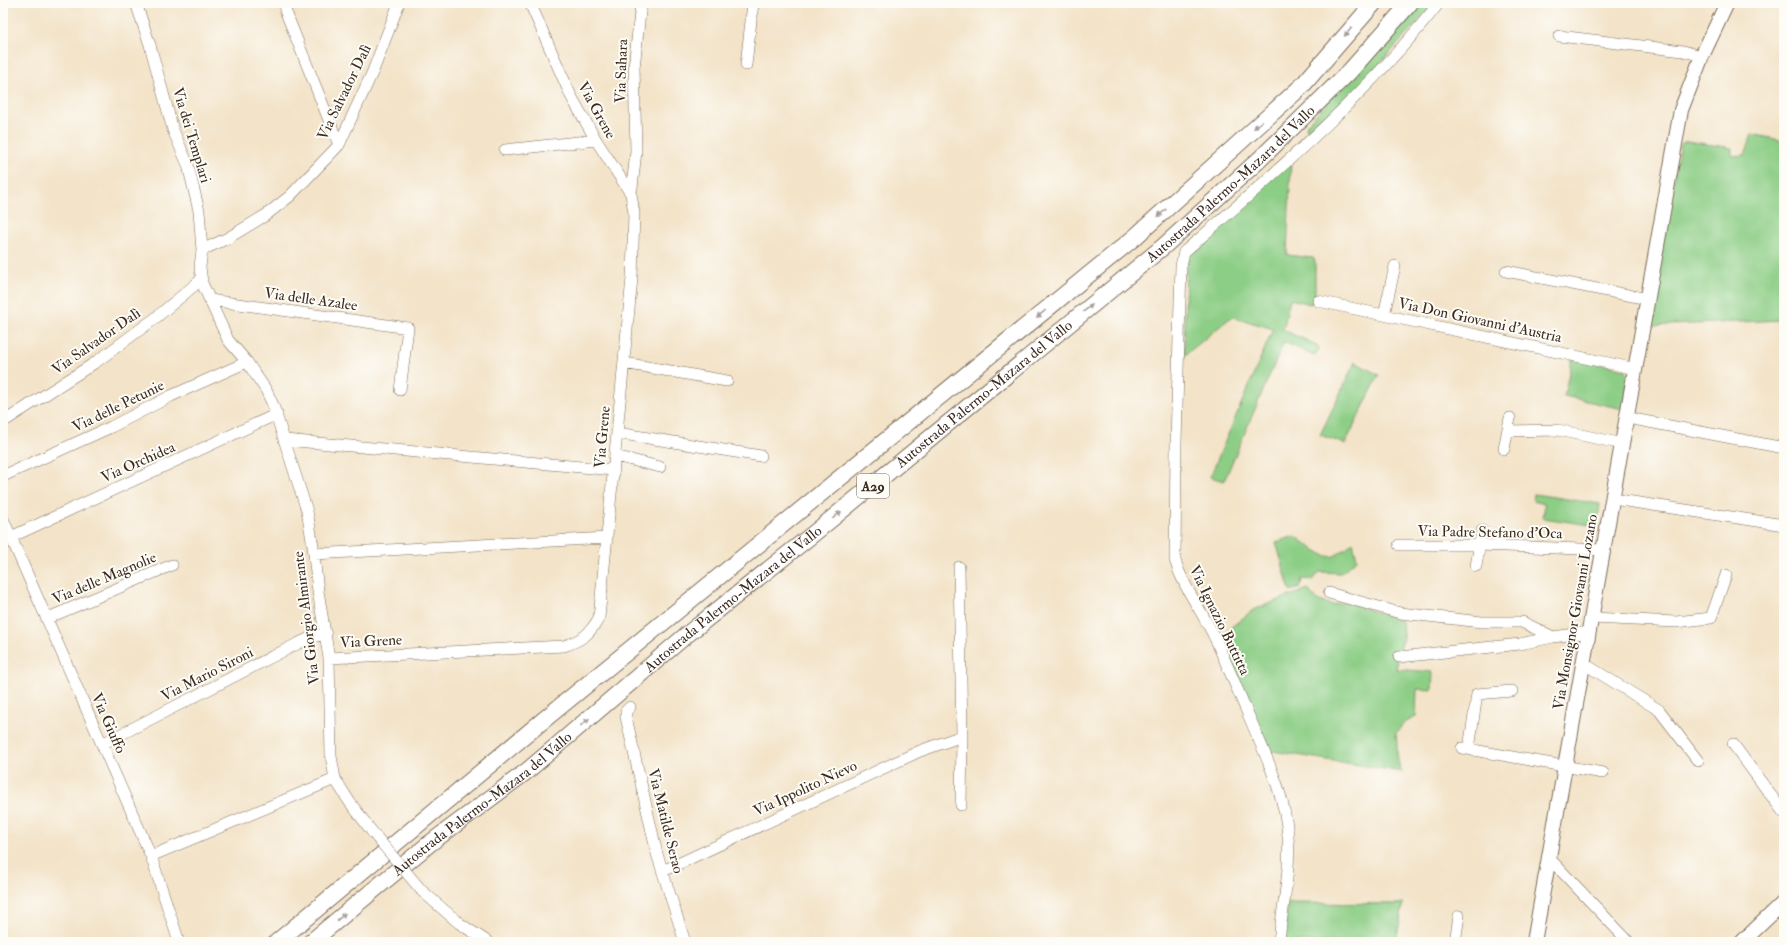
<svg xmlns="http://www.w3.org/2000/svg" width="1787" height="945" viewBox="0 0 1787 945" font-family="'IM FELL Double Pica',serif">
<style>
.green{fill:#8dce86;stroke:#647c52}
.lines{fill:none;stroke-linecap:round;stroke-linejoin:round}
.minor-casing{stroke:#7b6b5a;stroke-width:12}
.major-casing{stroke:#7b6b5a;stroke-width:16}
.highway-casing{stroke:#7b6b5a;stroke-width:18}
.minor{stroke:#fff;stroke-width:11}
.major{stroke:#fff;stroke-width:14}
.highway{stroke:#fff;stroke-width:16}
.minor-bridge-casing{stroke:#7b6b5a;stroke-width:12;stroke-linecap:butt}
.minor-bridge{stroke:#fff;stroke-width:11}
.oneway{fill:#a79f9a}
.labels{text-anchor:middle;stroke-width:4;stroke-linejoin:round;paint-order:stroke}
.shield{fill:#fdfcf7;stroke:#75695f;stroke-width:1}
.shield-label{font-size:14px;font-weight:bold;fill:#3b2a1e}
.street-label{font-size:15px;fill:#3b2a1e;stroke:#fdfcf7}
</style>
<rect width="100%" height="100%" fill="#fdfcf7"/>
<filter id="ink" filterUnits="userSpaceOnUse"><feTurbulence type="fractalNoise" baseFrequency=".025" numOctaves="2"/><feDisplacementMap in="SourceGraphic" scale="8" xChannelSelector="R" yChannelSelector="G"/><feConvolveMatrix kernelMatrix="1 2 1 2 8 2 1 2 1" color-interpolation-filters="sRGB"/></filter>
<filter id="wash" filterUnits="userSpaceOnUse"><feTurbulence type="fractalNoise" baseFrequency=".012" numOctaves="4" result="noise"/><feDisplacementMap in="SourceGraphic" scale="16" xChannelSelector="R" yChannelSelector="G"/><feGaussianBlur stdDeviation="0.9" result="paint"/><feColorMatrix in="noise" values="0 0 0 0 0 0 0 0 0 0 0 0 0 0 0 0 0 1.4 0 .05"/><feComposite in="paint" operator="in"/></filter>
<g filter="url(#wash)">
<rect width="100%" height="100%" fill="#f3e3c8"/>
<path class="green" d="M1419 3H1435L1346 101 1310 133 1306 128 1307 124 1394 32Z
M1752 134 1784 141V320L1647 326 1680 144 1687 141 1732 148V156L1745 155Z
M1291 160 1287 255 1313 258 1315 261V295L1311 304 1290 299 1283 330 1317 345 1319 349 1314 356 1284 342 1224 481 1210 477 1273 329 1234 317 1230 318 1184 356 1186 260 1190 252Z
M1572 358 1625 369 1629 374 1623 409 1564 396Z
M1355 362 1379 375 1345 444 1320 435Z
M1534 494 1600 504 1597 526 1543 518 1545 504 1533 501Z
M1295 536C1304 541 1324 560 1334 556 1341 553 1347 547 1353 542L1357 559 1341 573 1320 572 1312 580 1302 579 1300 588 1290 591 1276 542Z
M1308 589 1313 596 1319 601 1332 605 1346 602 1402 621 1403 637 1396 669 1433 672 1432 690 1417 689 1416 717 1404 723 1396 733C1398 747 1395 759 1402 772L1266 750 1221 644 1230 628 1253 610Z
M1288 903 1403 904 1396 942H1282Z"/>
</g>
<g filter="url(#ink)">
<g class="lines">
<g class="minor-casing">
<path id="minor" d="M136 3 150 45 173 130 188 165 199 211 202 250 200 267 202 283 228 340 247 362 266 390 273 405 307 511 313 546 318 591 329 658 331 756 335 779 349 801 373 833
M285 10 339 145
M1559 36 1683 51 1702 56
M746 65 753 3
M505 150 596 140
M632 188 636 151 634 68 641 3
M202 250 228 238 266 215 290 196 339 145 373 71 399 3
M1506 271 1648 299
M210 300 408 328 400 390
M1318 301 1636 369
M1384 315 1395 266
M624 363 727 381
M1628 418 1784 448
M3 422 96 362 153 320 202 279
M1508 431 1558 430 1623 444
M617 433 761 456
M285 440 614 470
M1504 449 1510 418
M615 456 660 467
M3 476 111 427 171 396 247 362
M1613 499 1784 525
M3 519 151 856 179 942
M11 537 277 414
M1399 545H1480L1604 550
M314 554 607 538
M1476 566 1482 531
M959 567 962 736 961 805
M1329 593 1400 613 1482 622H1522L1553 637
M48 618 172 565
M1592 618 1676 622 1711 618 1726 575
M1399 657 1520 644 1553 637 1589 632
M329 658 564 646C582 640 589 635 599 618L632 278 634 213 631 194 596 140 571 96 530 3
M1583 663 1659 710 1698 761
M630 707 626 711V717L657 854 685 942
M102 744 297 644 312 637 326 634
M1733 744 1784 813
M1462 748 1603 773
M1469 749 1477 694 1512 691
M151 856 335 779
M1548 857 1629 942
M663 871 920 751 962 736
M422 891 459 923 488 942
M1279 942C1282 907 1291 872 1288 836 1285 795 1267 759 1251 721 1239 693 1227 665 1215 638 1202 611 1183 587 1175 560L1176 442 1181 266 1184 252C1273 175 1365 97 1439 3
M1455 942 1459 916"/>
</g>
<g class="major-casing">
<path id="major" d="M1534 942 1681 110 1702 56 1727 3
M1742 942 1784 902"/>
</g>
<g class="highway-casing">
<g id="highway">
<path d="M277 942 546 718 1135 237 1302 86 1374 3"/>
<path id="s1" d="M311 942 429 844 527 771 684 637 818 530 1164 246 1260 159 1350 71 1410 3"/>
</g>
</g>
<use href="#minor" class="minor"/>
<use href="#major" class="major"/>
<use href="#highway" class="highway"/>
<g class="minor-bridge-casing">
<path id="minor-bridge" d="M373 833 422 891"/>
</g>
<use href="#minor-bridge" class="minor-bridge"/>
</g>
<defs><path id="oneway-solid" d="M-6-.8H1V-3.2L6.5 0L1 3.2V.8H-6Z"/></defs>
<g class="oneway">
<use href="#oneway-solid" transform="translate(1348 32) rotate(131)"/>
<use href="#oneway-solid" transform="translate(1258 125) rotate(138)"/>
<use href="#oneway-solid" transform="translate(1162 213) rotate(138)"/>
<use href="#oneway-solid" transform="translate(1088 308) rotate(-39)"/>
<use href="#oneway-solid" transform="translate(1041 314) rotate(141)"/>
<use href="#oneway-solid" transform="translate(837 515) rotate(-39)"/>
<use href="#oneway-solid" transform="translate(585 722) rotate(-39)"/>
<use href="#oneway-solid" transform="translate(341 917) rotate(-40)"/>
</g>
</g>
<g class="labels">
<rect class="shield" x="857" y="474" width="32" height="24" rx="3"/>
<g class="shield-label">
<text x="873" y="491">A29</text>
</g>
<g class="street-label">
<text transform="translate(621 71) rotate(-88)" y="5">Via Sahara</text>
<text transform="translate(344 92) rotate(-64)" y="5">Via Salvador Dalì</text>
<text transform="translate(597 110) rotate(61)" y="5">Via Grene</text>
<text transform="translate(192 135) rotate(73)" y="5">Via dei Templari</text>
<text dy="5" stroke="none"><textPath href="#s1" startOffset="1192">Autostrada Palermo-Mazara del Vallo</textPath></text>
<text transform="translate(311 299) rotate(8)" y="5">Via delle Azalee</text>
<text transform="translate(1480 320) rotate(12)" y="5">Via Don Giovanni d'Austria</text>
<text transform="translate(96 341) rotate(-35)" y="5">Via Salvador Dalì</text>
<text dy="5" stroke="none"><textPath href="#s1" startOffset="868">Autostrada Palermo-Mazara del Vallo</textPath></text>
<text transform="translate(118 406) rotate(-26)" y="5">Via delle Petunie</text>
<text transform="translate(602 437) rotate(-85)" y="5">Via Grene</text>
<text transform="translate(138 462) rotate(-24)" y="5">Via Orchidea</text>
<text transform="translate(1490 532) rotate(1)" y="5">Via Padre Stefano d'Oca</text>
<text transform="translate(104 578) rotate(-23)" y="5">Via delle Magnolie</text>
<text dy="5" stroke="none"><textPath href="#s1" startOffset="544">Autostrada Palermo-Mazara del Vallo</textPath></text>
<text transform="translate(1575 612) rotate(-80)" y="5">Via Monsignor Giovanni Lozano</text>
<text transform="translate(306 618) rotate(-97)" y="5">Via Giorgio Almirante</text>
<text transform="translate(1220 620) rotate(64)" y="5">Via Ignazio Buttitta</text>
<text transform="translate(371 641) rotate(-3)" y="5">Via Grene</text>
<text transform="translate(207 674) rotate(-27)" y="5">Via Mario Sironi</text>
<text transform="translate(109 723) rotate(66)" y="5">Via Giuffo</text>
<text transform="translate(805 788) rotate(-25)" y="5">Via Ippolito Nievo</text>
<text dy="5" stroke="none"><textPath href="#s1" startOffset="220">Autostrada Palermo-Mazara del Vallo</textPath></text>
<text transform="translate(666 821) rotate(76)" y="5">Via Matilde Serao</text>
</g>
</g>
<rect width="1787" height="945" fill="none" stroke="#fdfcf7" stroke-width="16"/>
</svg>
